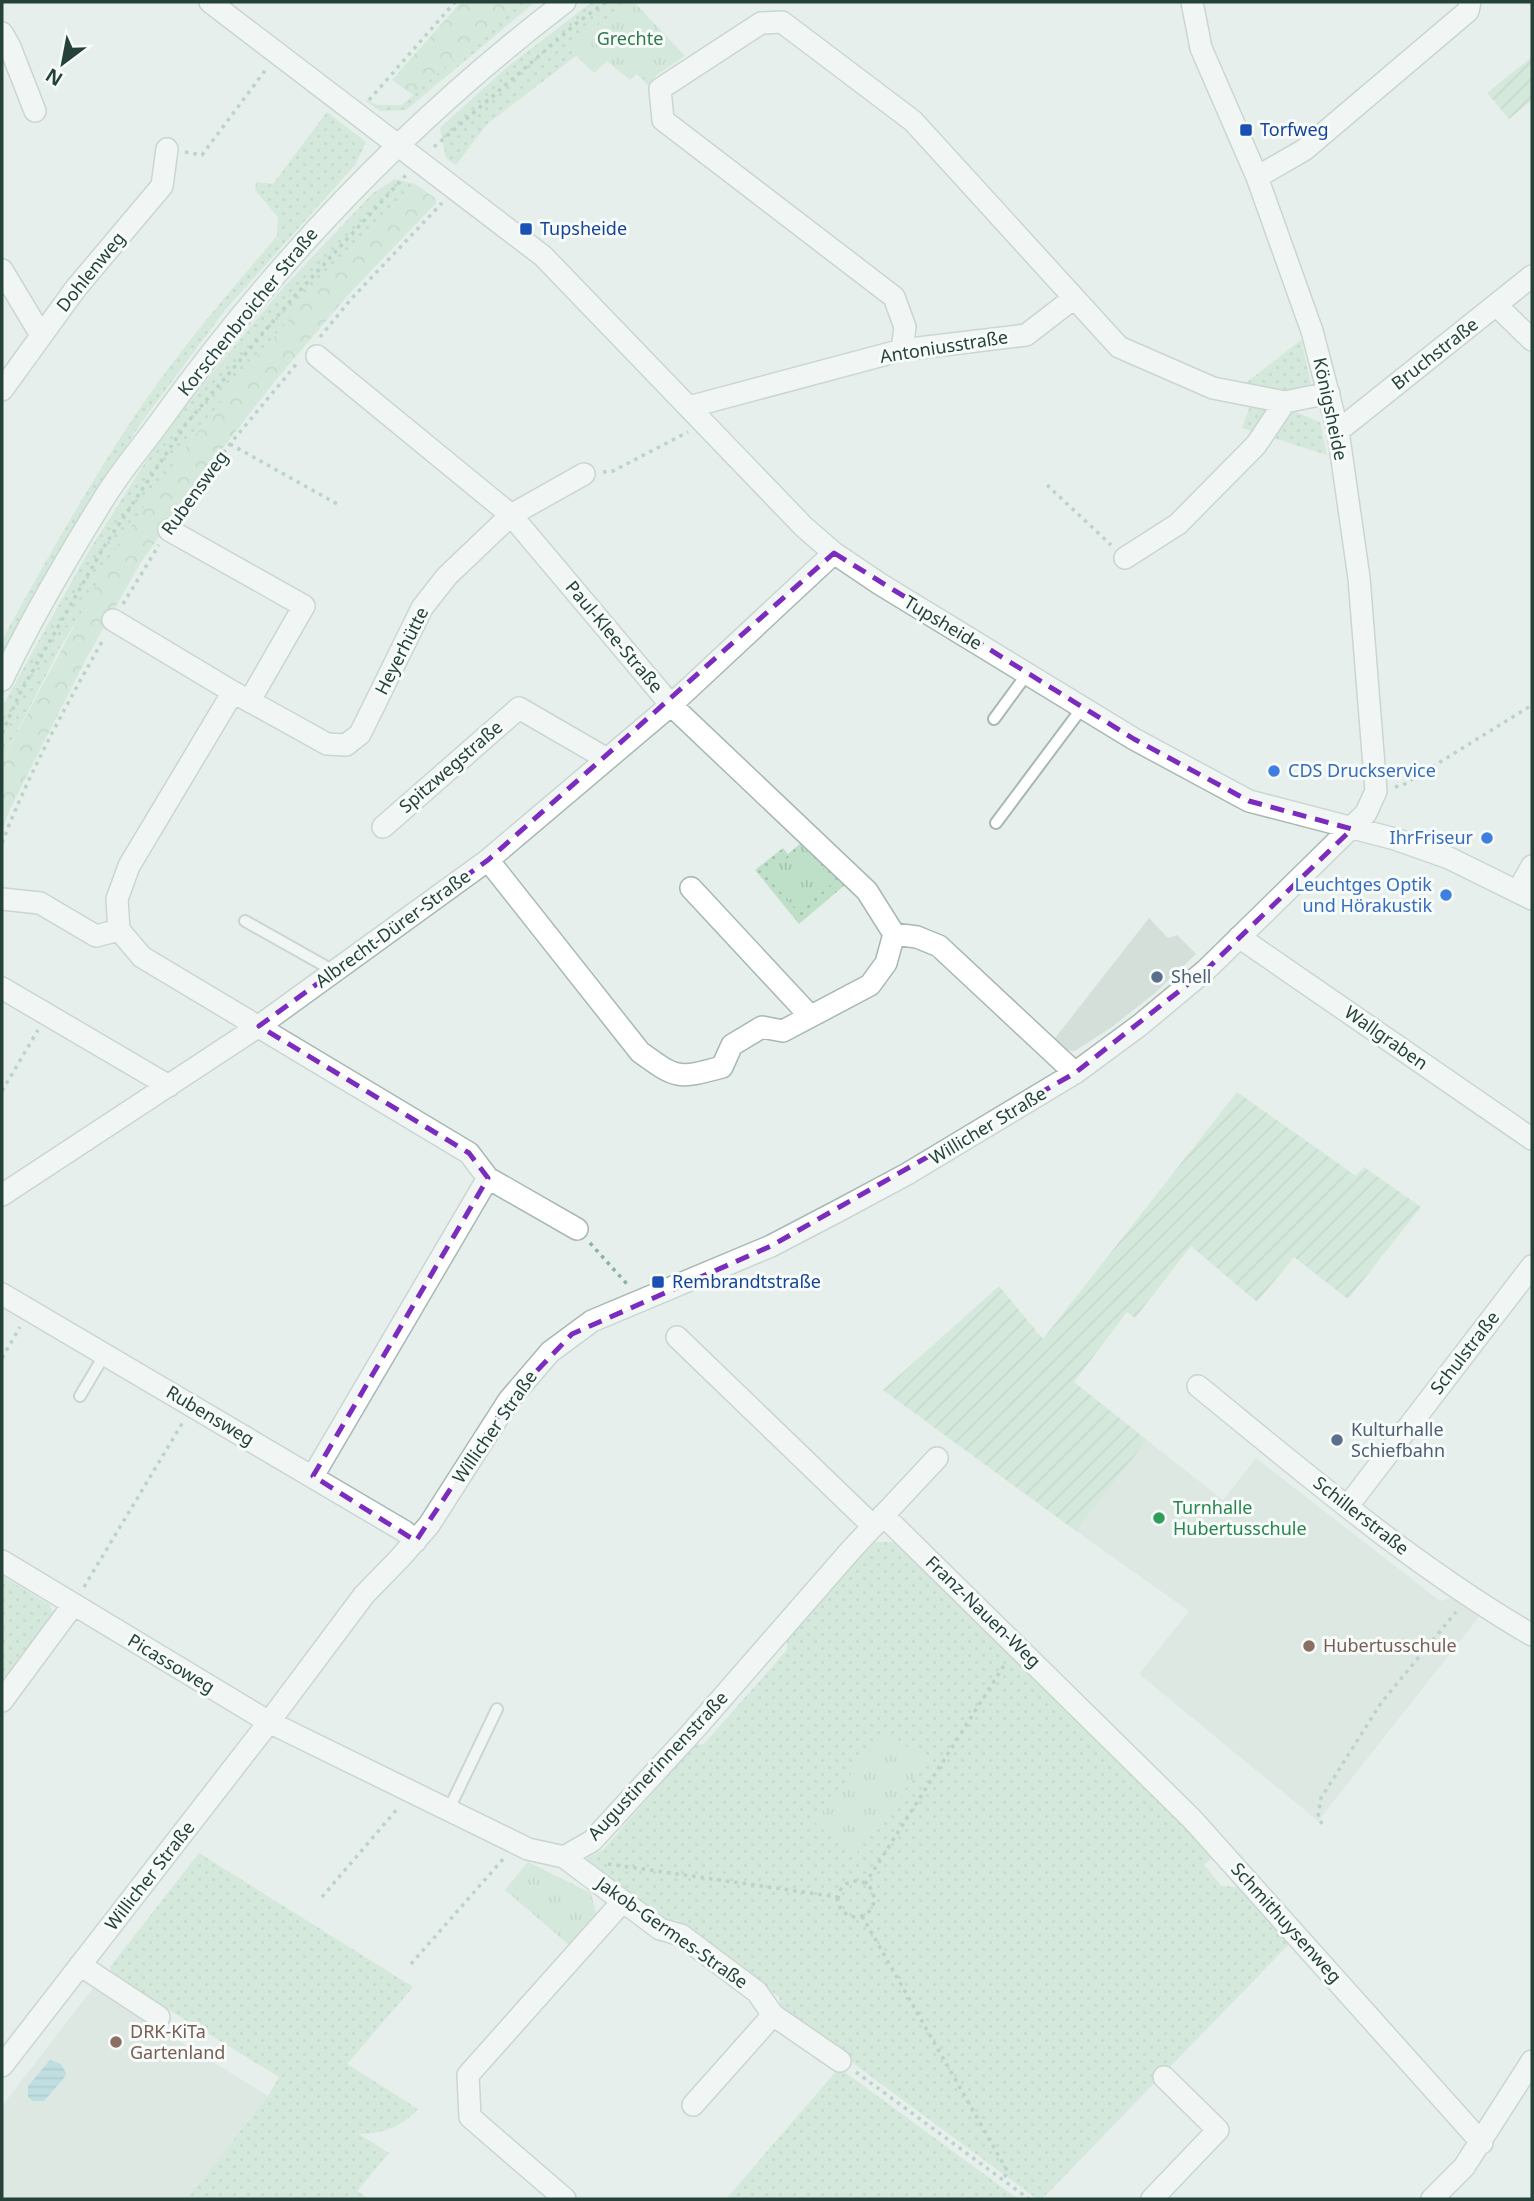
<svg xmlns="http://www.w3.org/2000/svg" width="1534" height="2201" viewBox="0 0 1534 2201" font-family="'Noto Sans',sans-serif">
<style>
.built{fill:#d4dfda}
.grass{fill:url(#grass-dots)}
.forest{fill:url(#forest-crowns)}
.park{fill:url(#park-tufts)}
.garden{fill:url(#garden-furrows)}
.water{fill:url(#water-rules)}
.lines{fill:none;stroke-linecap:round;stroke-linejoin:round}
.lane-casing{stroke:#a8b8b2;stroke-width:14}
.street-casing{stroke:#a8b8b2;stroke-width:24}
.secondary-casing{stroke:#a4bbb3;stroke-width:24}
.path{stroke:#86b3a5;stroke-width:3.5;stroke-dasharray:3.5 5;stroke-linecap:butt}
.lane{stroke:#fff;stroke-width:10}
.street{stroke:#fff;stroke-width:21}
.secondary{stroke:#fff;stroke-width:21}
.marked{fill:none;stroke:#7b2cbf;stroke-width:5;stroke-dasharray:14 9;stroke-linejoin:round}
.transit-dot{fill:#1a4fb4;stroke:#f7fbf9;stroke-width:2.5}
.shop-dot{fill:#3f7fe0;stroke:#f7fbf9;stroke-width:2.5}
.service-dot{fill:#5c6f8a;stroke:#f7fbf9;stroke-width:2.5}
.leisure-dot{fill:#2e9e5b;stroke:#f7fbf9;stroke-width:2.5}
.education-dot{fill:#8d6e63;stroke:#f7fbf9;stroke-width:2.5}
.labels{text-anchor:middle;stroke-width:6;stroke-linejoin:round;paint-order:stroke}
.park-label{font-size:18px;fill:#2d7a4b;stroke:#f7fbf9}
.transit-label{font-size:18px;fill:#164399;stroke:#f7fbf9;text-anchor:start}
.street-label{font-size:18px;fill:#24423a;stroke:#f7fbf9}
.shop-label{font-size:18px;fill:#366cbe;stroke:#f7fbf9;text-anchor:end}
.service-label{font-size:18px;fill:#4e5e75;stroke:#f7fbf9;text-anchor:start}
.leisure-label{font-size:18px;fill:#27864d;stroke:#f7fbf9;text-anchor:start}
.education-label{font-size:18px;fill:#785e54;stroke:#f7fbf9;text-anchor:start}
</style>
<defs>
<pattern id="grass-dots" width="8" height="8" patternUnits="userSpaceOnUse" patternTransform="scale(1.75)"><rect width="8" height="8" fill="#bfe0c8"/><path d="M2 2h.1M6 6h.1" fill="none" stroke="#a4c1ad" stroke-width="1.8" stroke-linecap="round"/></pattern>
<pattern id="forest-crowns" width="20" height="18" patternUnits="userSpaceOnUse" patternTransform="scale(1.75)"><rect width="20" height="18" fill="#bfe0c8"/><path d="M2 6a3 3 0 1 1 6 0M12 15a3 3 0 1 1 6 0" fill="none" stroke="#a4c1ad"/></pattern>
<pattern id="park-tufts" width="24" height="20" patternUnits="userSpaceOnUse" patternTransform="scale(1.75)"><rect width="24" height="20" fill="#bfe0c8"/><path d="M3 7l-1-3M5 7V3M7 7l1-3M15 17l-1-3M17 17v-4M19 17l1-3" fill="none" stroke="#a4c1ad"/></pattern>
<pattern id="garden-furrows" width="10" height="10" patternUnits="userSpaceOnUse" patternTransform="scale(1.75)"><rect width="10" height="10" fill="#bfe0c8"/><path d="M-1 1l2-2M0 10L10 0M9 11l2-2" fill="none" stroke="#a4c1ad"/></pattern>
<pattern id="water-rules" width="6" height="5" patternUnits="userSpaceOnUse" patternTransform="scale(1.75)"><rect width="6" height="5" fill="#8ec9d4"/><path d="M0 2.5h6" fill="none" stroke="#74a5ad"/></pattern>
</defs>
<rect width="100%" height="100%" fill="#e6efeb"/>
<path class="built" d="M1149 918 1168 938 1177 935 1196 954 1155 993 1112 1027 1075 1051 1061 1050 1052 1042Z
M1147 1440 1223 1500 1256 1458 1440 1601 1451 1598 1479 1617 1318 1821 1139 1674 1189 1611 1076 1531Z
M93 1988 268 2096 187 2199H13L2 2197V2106Z"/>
<path class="grass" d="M516 2H535L406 110 380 111 365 100 378 105H402Z
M592 2H629L568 48 576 56 487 124 456 165 446 158 440 128 506 68Z
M327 112 366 142 355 165 225 310 141 423 51 564 2 657V640C43 566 85 491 132 420 175 355 227 295 277 236L278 217 255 190 256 182 273 184Z
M395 179 415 184 328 275 252 362 182 452 61 646 2 761V707L87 554 153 450 212 373 282 289 373 193Z
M1301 340 1311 383 1301 393 1257 391 1246 383Z
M1250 406 1293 411 1320 422 1327 455 1242 428Z
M801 843 846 884 799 924 755 870 783 848 788 854Z
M871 1542H895L1217 1854 1204 1865 1221 1886 1240 1887 1293 1940 1042 2199H1037L781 2010 779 1997 676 1919 667 1927 580 1863 604 1849 694 1745 704 1744 787 1650V1639Z
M2 1576 50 1605 54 1618 2 1689Z
M199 1853 413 1987 347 2064 418 2109C400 2128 384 2133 359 2134L389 2153 357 2191 369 2199H187L268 2096 279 2077 112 1975 110 1967Z
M839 2068 1018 2199H726Z"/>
<path class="forest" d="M461 2H516L413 95 392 80Z
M415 184 435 198 436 203 348 295 275 381 222 449 141 562 86 659 10 809 2 830V761L117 546 182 452 252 362 328 275Z"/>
<path class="park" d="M629 2H634L685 56 658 74 648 85 637 74 630 80 607 61 594 73 568 48Z
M802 846 835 881 799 912 766 876Z
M885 1730 926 1762 855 1855 814 1822Z
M528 1862 591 1893 596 1914 569 1945 505 1890Z"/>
<path class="garden" d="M1532 57V100L1509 119 1487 93Z
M1237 1092 1356 1176 1364 1167 1421 1207 1348 1299 1294 1257 1257 1302 1191 1246 1135 1318 1127 1312 1074 1382 1147 1440 1076 1531 883 1390 999 1286 1043 1339Z"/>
<path class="water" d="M50 2060 61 2064 66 2073 64 2078 44 2101H33L28 2097V2086Z"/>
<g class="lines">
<g class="lane-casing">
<path id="lane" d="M994 719 1027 674
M996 823 1082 708
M245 921 334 971
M80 1396 105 1354
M448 1811 497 1709"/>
</g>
<g class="street-casing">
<path id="street" d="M210 2 543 256 804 527 834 553 880 584 1134 739 1249 801 1395 839 1449 858 1532 899
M2 33 10 47 35 111
M1257 177 1304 150 1468 11 1470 2
M2 270 41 335
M1497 306 1532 340
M902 350 905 327 894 297 663 120 660 89 761 23 782 22 913 121 1119 347 1213 388 1285 402 1329 393
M317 356 511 515 671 705 867 891 894 934 886 963 870 985 783 1031 762 1027 732 1045 722 1067C678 1079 677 1079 640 1052L488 860
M2 390 76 288 162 186 167 149
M689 407 902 350 1026 335 1074 298
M1338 431 1532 276
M169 530 304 606 250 700
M1125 558 1178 524 1256 445 1285 402
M113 620 233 692 327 744 346 745 360 734 422 608 447 576 511 515 584 474
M233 692 129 866 117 899 119 930 142 957 469 1153 488 1178 313 1476
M383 827 519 708 607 759
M691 888 810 1016
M1518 891 1532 866
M2 899 40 903 96 936 119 930
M894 934 917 937 939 946 1075 1073
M1239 937 1532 1139
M2 988 169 1086
M488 1178 577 1229
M2 1195 259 1026 488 860 671 705 834 553
M2 1294 404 1531 416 1541
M677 1337 873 1526
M1198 1386C1306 1474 1412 1565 1532 1635
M1347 1507 1532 1266
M883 1515 1192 1819 1482 2143
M2 1561 269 1722 528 1849 564 1857 592 1841 694 1730 851 1550 937 1458
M2 1701 73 1605
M564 1857 660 1929 681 1935 757 1992 773 2015 840 2061
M80 1965 159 2017
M2 2066 269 1722 364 1595 400 1558 429 1525 509 1400 550 1352 592 1321 771 1246 838 1211 907 1174 1075 1073 1140 1025 1206 970 1366 813 1376 791 1359 578 1338 431 1312 331 1257 177 1201 48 1192 2
M693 2105 773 2015
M565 2199 470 2117 468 2075 623 1901
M1152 2199 1218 2130 1164 2077
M1432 2199 1464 2167 1532 2061"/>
</g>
<g class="secondary-casing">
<path id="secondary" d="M2 680C31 619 67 558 103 500 119 473 140 449 159 423 273 264 409 121 565 2"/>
</g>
<path class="path" d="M369 100 455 2
M434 147 578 22 606 2
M185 152 202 155 267 68
M320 337 352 298 442 203
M230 444 339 505
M603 472 613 471 688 432
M1047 485 1111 545
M179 515 230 444 299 361
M123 604 159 545
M2 733 20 693 105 545 186 424 292 299 406 175
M1395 787 1403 785 1532 705
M2 843C29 772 67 704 104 638
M2 1091 38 1030
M590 1243 627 1284
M2 1358 20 1327
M84 1587 183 1422
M1322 1824 1318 1817 1321 1798 1381 1703 1456 1612
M608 1864 838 1897
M838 1899a18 18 0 1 1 36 0a18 18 0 1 1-36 0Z
M865 1884 1005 1664
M322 1897 398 1808
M862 1916 1008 2172 1002 2180
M411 1964 504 1858
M856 2072 1029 2199"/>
<use href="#lane" class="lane"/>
<use href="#street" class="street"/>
<use href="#secondary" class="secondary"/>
</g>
<path d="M0 0H1534V2201H0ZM834 553 1134 739 1249 801 1352 829 1206 970 1075 1073 771 1246 572 1334 509 1400 416 1541 313 1476 488 1178 469 1153 259 1026 488 860Z" fill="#e6efeb" fill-opacity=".55" fill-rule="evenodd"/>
<path class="marked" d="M834 553 1134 739 1249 801 1352 829 1206 970 1075 1073 771 1246 572 1334 509 1400 416 1541 313 1476 488 1178 469 1153 259 1026 488 860Z"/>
<g class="transit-dot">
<rect x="1239" y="123" width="14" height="14" rx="3.5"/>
<rect x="519" y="222" width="14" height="14" rx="3.5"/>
<rect x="651" y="1275" width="14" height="14" rx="3.5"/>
</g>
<g class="shop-dot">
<circle cx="1274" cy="771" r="7"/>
<circle cx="1487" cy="838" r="7"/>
<circle cx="1446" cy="895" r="7"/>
</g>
<g class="service-dot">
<circle cx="1157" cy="977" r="7"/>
<circle cx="1337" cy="1440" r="7"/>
</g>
<circle class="leisure-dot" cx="1159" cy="1518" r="7"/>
<g class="education-dot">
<circle cx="1309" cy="1646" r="7"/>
<circle cx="116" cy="2042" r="7"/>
</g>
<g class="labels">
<g class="park-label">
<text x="630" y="45">Grechte</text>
</g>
<g class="transit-label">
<text x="1260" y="136">Torfweg</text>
<text x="540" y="235">Tupsheide</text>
<text x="672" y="1288">Rembrandtstraße</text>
</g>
<g class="street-label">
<text transform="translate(91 272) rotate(-51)" y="6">Dohlenweg</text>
<text transform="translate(248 312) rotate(-51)" y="6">Korschenbroicher Straße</text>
<text transform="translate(944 347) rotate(-9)" y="6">Antoniusstraße</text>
<text transform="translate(1435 354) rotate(-38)" y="6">Bruchstraße</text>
<text transform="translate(1330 409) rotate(78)" y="6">Königsheide</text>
<text transform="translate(195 493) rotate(-54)" y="6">Rubensweg</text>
<text transform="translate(943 623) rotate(31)" y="6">Tupsheide</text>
<text transform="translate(614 637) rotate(50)" y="6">Paul-Klee-Straße</text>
<text transform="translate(402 651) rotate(-63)" y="6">Heyerhütte</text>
<text transform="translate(451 767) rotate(-41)" y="6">Spitzwegstraße</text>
<text transform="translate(393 929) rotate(-36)" y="6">Albrecht-Dürer-Straße</text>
<text transform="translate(1386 1038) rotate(35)" y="6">Wallgraben</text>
<text transform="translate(988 1126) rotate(-31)" y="6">Willicher Straße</text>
<text transform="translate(1465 1353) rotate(-52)" y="6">Schulstraße</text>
<text transform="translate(210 1416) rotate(31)" y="6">Rubensweg</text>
<text transform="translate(495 1427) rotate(-55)" y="6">Willicher Straße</text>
<text transform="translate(1361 1516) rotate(38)" y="6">Schillerstraße</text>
<text transform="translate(983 1612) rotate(44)" y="6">Franz-Nauen-Weg</text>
<text transform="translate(171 1664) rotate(31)" y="6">Picassoweg</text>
<text transform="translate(658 1766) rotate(-47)" y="6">Augustinerinnenstraße</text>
<text transform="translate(150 1876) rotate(-52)" y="6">Willicher Straße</text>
<text transform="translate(1286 1923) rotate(48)" y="6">Schmithuysenweg</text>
<text transform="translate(672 1933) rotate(35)" y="6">Jakob-Germes-Straße</text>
</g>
<g class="shop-label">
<text x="1288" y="777" text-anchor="start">CDS Druckservice</text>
<text x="1473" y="844">IhrFriseur</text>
<text x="1432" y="891">Leuchtges Optik<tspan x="1432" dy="21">und Hörakustik</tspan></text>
</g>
<g class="service-label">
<text x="1171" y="983">Shell</text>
<text x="1351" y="1436">Kulturhalle<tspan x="1351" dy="21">Schiefbahn</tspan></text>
</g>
<g class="leisure-label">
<text x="1173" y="1514">Turnhalle<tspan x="1173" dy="21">Hubertusschule</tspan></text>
</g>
<g class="education-label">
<text x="1323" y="1652">Hubertusschule</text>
<text x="130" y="2038">DRK-KiTa<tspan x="130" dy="21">Gartenland</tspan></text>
</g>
</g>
<rect width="1534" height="2201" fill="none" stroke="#24423a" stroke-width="7"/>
<g transform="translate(63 63) rotate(212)" stroke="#f7fbf9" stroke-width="5" paint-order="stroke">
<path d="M0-5L12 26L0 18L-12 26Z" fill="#24423a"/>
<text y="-10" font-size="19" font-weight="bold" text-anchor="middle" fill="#24423a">N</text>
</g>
</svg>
